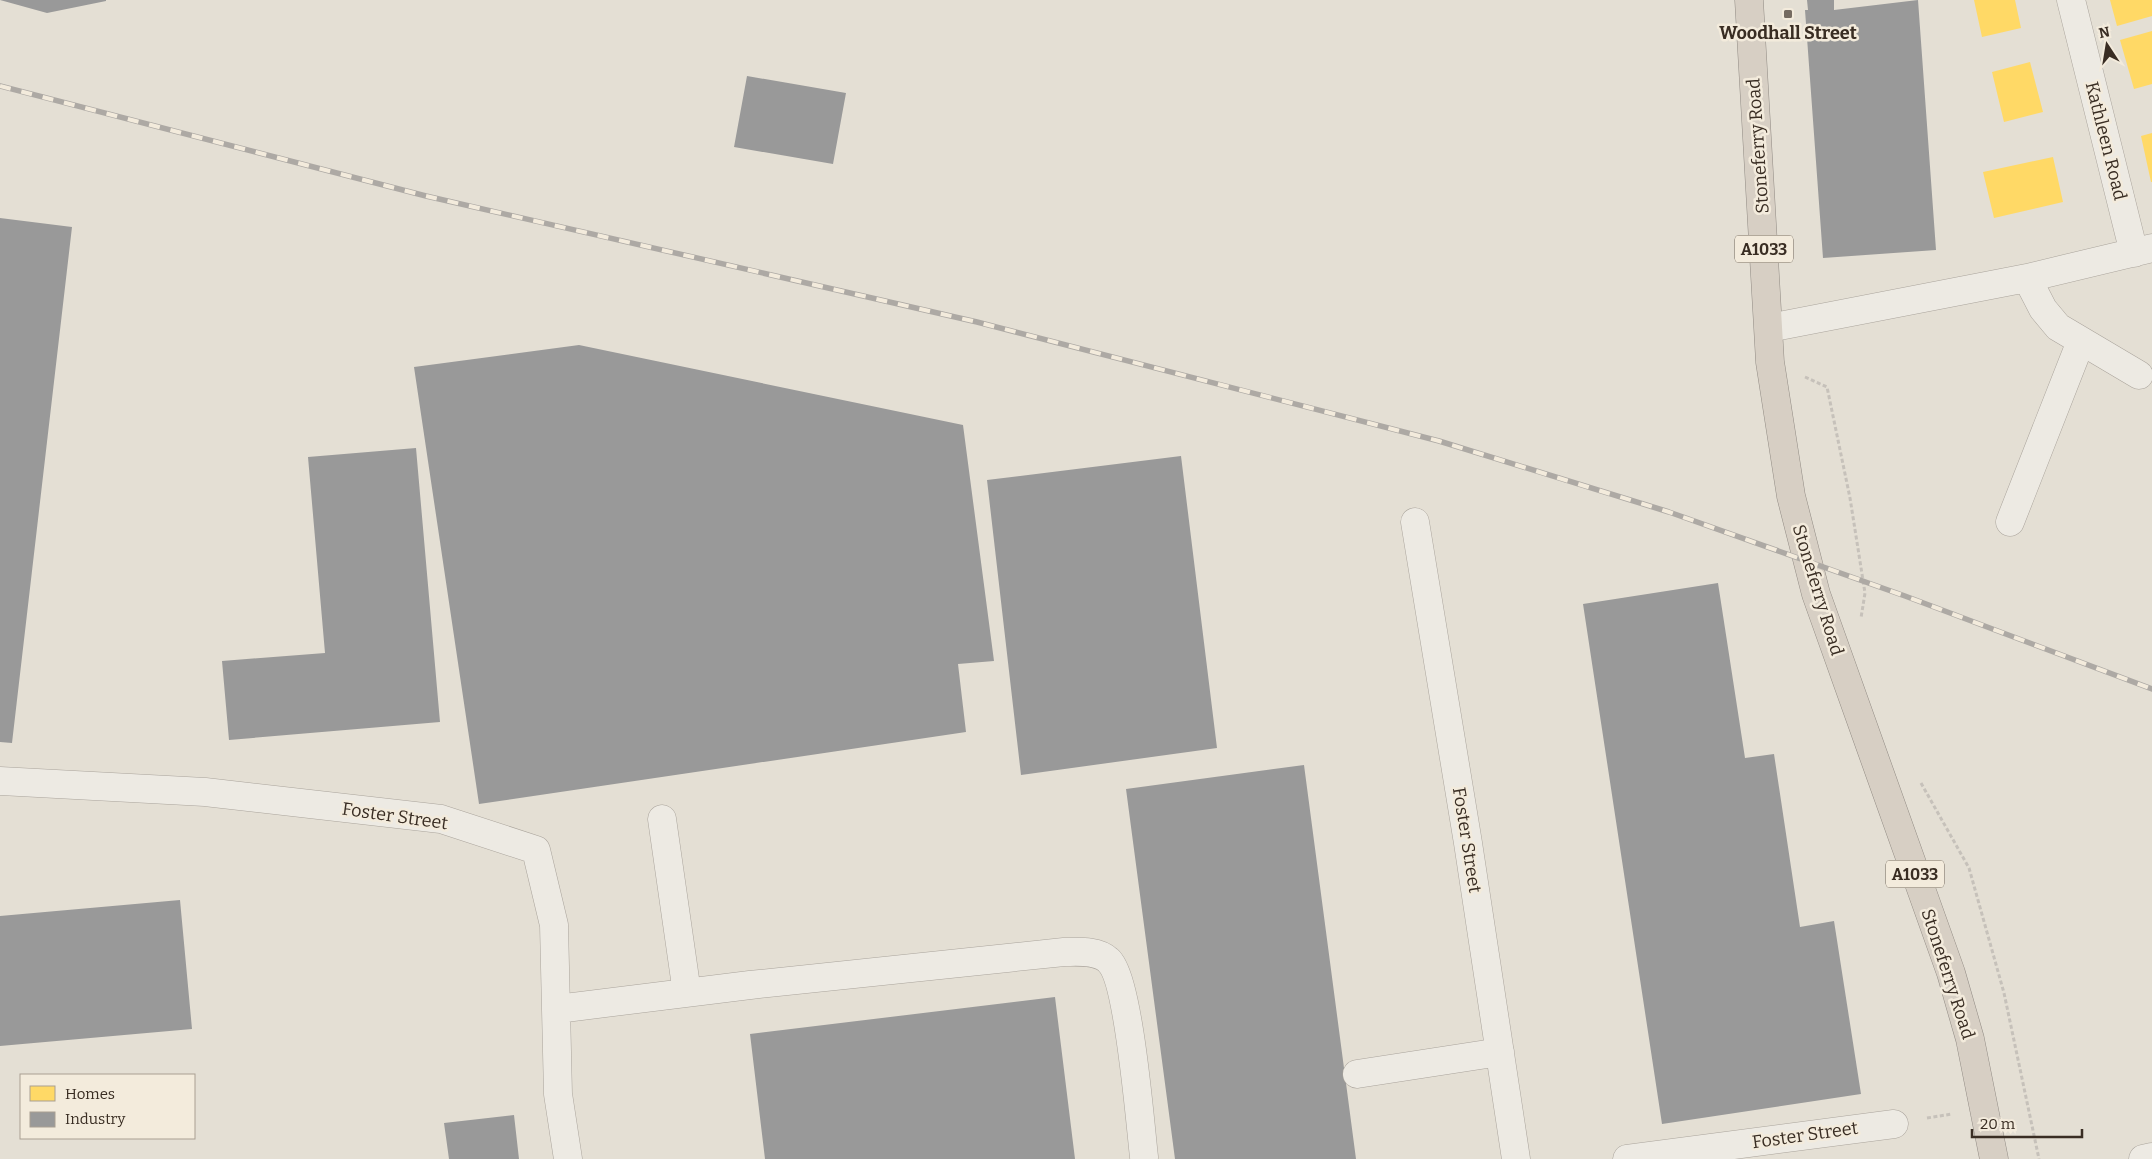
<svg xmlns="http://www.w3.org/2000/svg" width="2152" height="1159" viewBox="0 0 2152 1159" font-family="Bitter,serif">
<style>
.homes{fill:#ffd966}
.industry{fill:#999}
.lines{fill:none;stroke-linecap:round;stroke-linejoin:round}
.minor-casing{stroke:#aaa49c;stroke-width:29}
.highway-casing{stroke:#908a83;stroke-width:29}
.path{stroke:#c6c1ba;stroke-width:3;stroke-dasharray:4 2.5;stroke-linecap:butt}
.minor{stroke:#edeae3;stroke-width:28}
.highway{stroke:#d7cfc4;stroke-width:28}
.rail-casing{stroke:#ada9a4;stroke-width:5.5}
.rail{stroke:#f3ebdc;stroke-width:4;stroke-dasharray:11;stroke-linecap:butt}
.poi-dot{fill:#756b61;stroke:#f3ebdc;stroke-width:2}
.labels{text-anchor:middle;stroke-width:5;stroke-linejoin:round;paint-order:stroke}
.shield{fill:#f3ebdc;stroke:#71665a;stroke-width:1}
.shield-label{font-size:16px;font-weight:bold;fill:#392d23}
.poi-label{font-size:18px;font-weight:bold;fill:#392d23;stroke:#f3ebdc}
.street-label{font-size:18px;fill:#392d23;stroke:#f3ebdc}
</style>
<rect width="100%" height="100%" fill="#e4dfd4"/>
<path class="homes" d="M1974 0H2015L2021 28 1982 37Z
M2110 0H2152V16L2117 26Z
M2152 31V84L2134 89 2120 40Z
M2030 62 2043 112 2004 122 1992 72Z
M2152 133V182H2151L2141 136Z
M2053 157 2063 202 1994 218 1983 172Z"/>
<path class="industry" d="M0 0H106V1L47 13Z
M1807 0H1834V10L1918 0 1936 250 1823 258 1805 10H1808Z
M747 76 846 93 833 164 734 147Z
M0 218 72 227 12 743 0 742Z
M579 345 963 425 994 661 958 664 966 732 479 804 414 367Z
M416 448 440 722 229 740 222 661 325 653 308 457Z
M1181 456 1217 748 1021 775 987 480Z
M1718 583 1745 758 1774 754 1800 927 1834 921 1861 1094 1662 1124 1583 604Z
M1304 765 1356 1159H1175L1126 789Z
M180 900 192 1029 0 1046V916Z
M1055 997 1075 1159H765L750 1034Z
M514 1115 519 1159H449L444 1123Z"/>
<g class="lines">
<g class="minor-casing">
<path id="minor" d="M2071 0 2134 253
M2027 278 2043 309 2058 327 2139 375
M1769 328 2027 278 2152 248
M1415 522 1468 843 1516 1159
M2010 522 2081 341
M0 781 205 792 441 819 536 850 554 925 558 1094 568 1159
M662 819 687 993
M557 1009 750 985 1064 952C1078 952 1097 950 1108 960 1129 978 1140 1123 1144 1157
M1357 1074 1500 1052
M1627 1159 1894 1124
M2143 1159 2152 1157"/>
</g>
<g class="highway-casing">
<path id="highway" d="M1749 0 1770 362 1791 496 1816 594 1951 973 1970 1039 1994 1159"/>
</g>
<path class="path" d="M1805 377 1827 387 1850 498 1865 593 1861 618
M1921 783 1969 868 2004 993 2039 1159
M1927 1118 1952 1114"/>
<use href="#minor" class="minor"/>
<use href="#highway" class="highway"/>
<g class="rail-casing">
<path id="rail" d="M0 86 426 196 977 322 1439 441 1669 512 1905 596 2152 689"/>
</g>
<use href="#rail" class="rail"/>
</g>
<rect class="poi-dot" x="1783" y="9" width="10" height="10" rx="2.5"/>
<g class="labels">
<g class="shield">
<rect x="1735" y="235.5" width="58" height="27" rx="4"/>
<rect x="1886" y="860.5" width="58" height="27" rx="4"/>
</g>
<g class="shield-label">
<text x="1764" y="255">A1033</text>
<text x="1915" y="880">A1033</text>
</g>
<g class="poi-label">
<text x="1788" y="39">Woodhall Street</text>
</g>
<g class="street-label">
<text transform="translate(2106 141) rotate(76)" y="6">Kathleen Road</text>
<text transform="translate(1758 146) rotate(-94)" y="6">Stoneferry Road</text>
<text transform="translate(1818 590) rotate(73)" y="6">Stoneferry Road</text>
<text transform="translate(395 816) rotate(8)" y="6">Foster Street</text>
<text transform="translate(1467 840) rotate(81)" y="6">Foster Street</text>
<text transform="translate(1948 974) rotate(72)" y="6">Stoneferry Road</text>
<text transform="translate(1805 1135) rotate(-8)" y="6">Foster Street</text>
</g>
</g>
<rect x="20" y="1074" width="175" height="65" fill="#f3ebdc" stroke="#a99f92"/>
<rect x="30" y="1086" width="25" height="15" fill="#ffd966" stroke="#a99f92"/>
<text x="65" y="1099" font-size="15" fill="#392d23">Homes</text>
<rect x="30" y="1112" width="25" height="15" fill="#999999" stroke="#a99f92"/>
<text x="65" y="1124" font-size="15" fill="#392d23">Industry</text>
<g transform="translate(2107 45) rotate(348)" stroke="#f3ebdc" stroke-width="4" paint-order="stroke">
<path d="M0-4L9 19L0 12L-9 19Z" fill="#392d23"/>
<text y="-8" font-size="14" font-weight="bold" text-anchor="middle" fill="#392d23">N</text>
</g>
<path d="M1972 1129v8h110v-8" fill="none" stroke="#392d23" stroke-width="2.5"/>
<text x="1980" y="1129" font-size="15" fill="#392d23" stroke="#f3ebdc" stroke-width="4" paint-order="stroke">20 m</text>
</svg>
